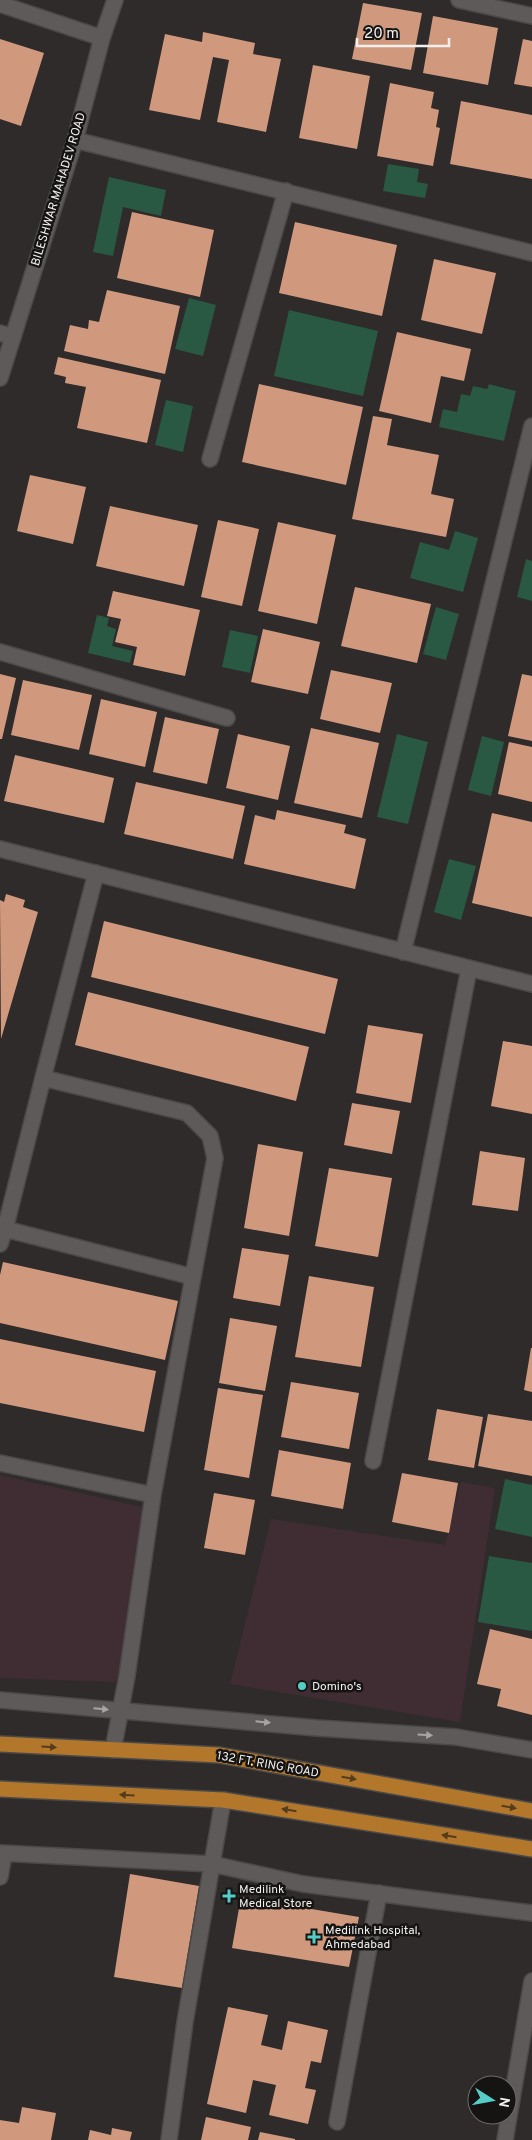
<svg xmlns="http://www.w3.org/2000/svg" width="532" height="2140" viewBox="0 0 532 2140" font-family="Overpass,sans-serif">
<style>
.commercial{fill:#402d34}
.green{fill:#295843}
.building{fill:#d0997e}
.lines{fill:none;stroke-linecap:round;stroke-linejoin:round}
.street-casing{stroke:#4b4948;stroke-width:18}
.secondary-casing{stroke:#4b4948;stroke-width:18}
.primary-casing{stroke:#4b4948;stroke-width:18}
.street{stroke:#5d5a59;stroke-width:15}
.secondary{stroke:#5d5a59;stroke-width:15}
.primary{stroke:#b2772b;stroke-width:15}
.oneway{fill:#a7a5a4}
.oneway2{fill:#543c1d}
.poi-dot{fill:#54cdc7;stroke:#151413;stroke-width:2}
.labels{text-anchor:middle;stroke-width:5;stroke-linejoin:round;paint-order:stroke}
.street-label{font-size:12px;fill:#f1f0ef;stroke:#151413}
.poi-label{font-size:12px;fill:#f1f0ef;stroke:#151413;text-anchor:start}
</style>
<rect width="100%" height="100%" fill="#2e2b2a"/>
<path class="commercial" d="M0 1475 159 1511 116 1682 0 1678Z
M461 1482 495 1488 460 1722 230 1684 271 1519 445 1545Z"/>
<path class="green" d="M388 164 419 169 417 182 428 184 425 198 383 191Z
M109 177 166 190 161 216 123 207 113 256 93 252Z
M189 298 216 305 203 356 175 349Z
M289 310 378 331 363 396 274 376Z
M489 384 516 391 504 441 439 427 443 409 457 412 461 394 470 396 473 386 487 389Z
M166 400 193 406 183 452 155 445Z
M455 531 478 538 463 592 410 578 420 542 449 550Z
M526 559 532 561V601L517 597Z
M436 607 459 614 446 660 423 654Z
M97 615 109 618 107 626 116 629 112 646 133 651 130 663 88 653Z
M230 630 258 636 250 673 222 667Z
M397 734 428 742 408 824 377 817Z
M482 736 504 742 491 796 468 790Z
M449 859 476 866 461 920 434 912Z
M505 1479 532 1485V1537L495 1529Z
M489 1556 532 1563V1631L478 1622Z"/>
<path class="building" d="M363 3 422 13 411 70 352 59Z
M433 16 498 28 488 85 423 73Z
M203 32 255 43 253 54 281 59 266 132 217 122 229 60 213 57 200 120 149 110 165 34 202 42Z
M0 39 44 53 21 126 0 119Z
M523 39 532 41V87L514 84Z
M313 65 370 76 357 149 299 138Z
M390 83 434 92 431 108 439 110 436 127 440 128 433 166 377 156Z
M461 101 532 115V179L450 164Z
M132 212 214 230 200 297 117 278Z
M295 222 397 245 382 316 279 293Z
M434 259 496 273 482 334 421 320Z
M107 290 180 306 165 374 64 351 70 325 88 329 89 320 99 322Z
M397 332 471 349 464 381 441 376 431 423 379 411Z
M58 357 161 380 147 443 77 428 86 387 65 383 66 377 54 374Z
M259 384 363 407 346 485 242 462Z
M373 416 392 419 387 445 439 455 431 494 454 499 446 537 352 519Z
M30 475 86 487 73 544 17 531Z
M110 506 198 525 184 586 96 566Z
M218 520 259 529 242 606 201 597Z
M278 522 336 535 317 624 258 611Z
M355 587 431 604 417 663 341 646Z
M113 591 200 610 185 676 133 665 137 647 115 642 121 619 107 616Z
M263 629 320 642 308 694 251 682Z
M331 670 392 683 380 733 320 719Z
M0 674 16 678 2 739H0Z
M522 674 532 676V741L508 736Z
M23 680 92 695 79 750 11 735Z
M101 699 157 712 145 767 89 754Z
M165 717 219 729 207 784 153 772Z
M311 728 379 743 362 818 294 803Z
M238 734 290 746 278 800 226 788Z
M509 742 532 747V802L498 794Z
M15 755 114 778 104 823 4 801Z
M136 782 245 806 233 859 124 834Z
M277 810 346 825 344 833 366 839 355 889 244 864 255 815 275 820Z
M492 813 532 822V917L472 903Z
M6 894 25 900 23 907 38 912 1 1039 0 900 4 902Z
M104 921 338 979 325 1034 91 977Z
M88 992 309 1047 296 1101 75 1045Z
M368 1025 423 1034 411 1103 356 1093Z
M503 1041 532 1046V1114L491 1106Z
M352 1103 400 1111 392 1154 344 1145Z
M258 1144 303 1152 289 1236 244 1228Z
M480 1151 525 1158 518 1211 472 1205Z
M329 1168 392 1178 378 1257 315 1246Z
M242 1248 289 1255 280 1306 233 1298Z
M3 1262 178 1301 165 1360 0 1323V1275Z
M309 1276 374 1287 361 1367 295 1357Z
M230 1318 277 1326 265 1391 219 1383Z
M0 1339 156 1371 144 1432 0 1403Z
M531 1348H532V1392L524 1390Z
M291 1382 359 1393 349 1449 281 1437Z
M218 1388 263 1395 249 1478 204 1470Z
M437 1409 483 1417 474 1468 428 1460Z
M488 1414 532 1421V1476L478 1466Z
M279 1450 351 1463 343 1509 271 1496Z
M402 1473 458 1483 449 1533 392 1522Z
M214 1493 255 1500 245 1555 204 1548Z
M490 1629 532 1639V1715L497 1706 501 1689 477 1684Z
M130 1874 199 1886 182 1988 114 1977Z
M241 1897 359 1917 349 1967 232 1948Z
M228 2007 268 2015 261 2045 282 2050 288 2021 328 2030 321 2063 311 2061 305 2088 316 2090 308 2124 269 2115 276 2085 253 2080 246 2113 207 2104Z
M22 2107 56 2113 51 2140H0V2120L19 2123Z
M206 2117 251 2127 248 2140H201Z
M112 2128 132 2132 130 2140H88L90 2130 111 2135Z
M260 2132 295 2139V2140H258Z"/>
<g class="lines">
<g class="street-casing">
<path id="street" d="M459 0 532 16
M75 140 532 253
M0 333 13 337
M210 459 286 191
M0 652 227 718
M0 849 532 984
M403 952 532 426
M43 1078 5 1229 193 1277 215 1158 210 1136 187 1113 43 1078 96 873
M0 1244 5 1229
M373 1461 469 969
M0 1463 153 1495
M0 1700 317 1728 456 1737 532 1750
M113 1750 127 1676 153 1495 193 1277
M0 1853 212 1864 303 1884 532 1913
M0 1877 4 1854
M337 2122 379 1893
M169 2140 185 2022 223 1800
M505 2140 532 1981"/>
</g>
<g class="secondary-casing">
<path id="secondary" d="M0 4 102 38
M0 378 75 140 102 38 115 0"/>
</g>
<g class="primary-casing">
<path id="primary" d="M0 1744 219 1755 532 1811
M0 1789 223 1800 532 1849"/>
</g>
<use href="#street" class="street"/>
<use href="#secondary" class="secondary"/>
<use href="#primary" class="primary"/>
</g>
<defs><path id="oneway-solid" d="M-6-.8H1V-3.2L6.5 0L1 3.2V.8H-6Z" transform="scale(1.25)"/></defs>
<g class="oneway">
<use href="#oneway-solid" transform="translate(101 1709) rotate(5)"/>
<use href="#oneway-solid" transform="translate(263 1722) rotate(6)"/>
<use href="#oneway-solid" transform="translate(425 1735) rotate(3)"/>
</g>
<g class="oneway2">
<use href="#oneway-solid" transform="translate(49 1747) rotate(3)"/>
<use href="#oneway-solid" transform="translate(349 1778) rotate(10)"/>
<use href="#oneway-solid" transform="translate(127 1795) rotate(-177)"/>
<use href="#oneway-solid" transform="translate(509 1807) rotate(10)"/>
<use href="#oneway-solid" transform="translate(289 1810) rotate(-171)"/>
<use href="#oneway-solid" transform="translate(449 1836) rotate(-171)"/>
</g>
<g class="poi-dot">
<circle cx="302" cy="1686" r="5"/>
<path d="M226.5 1888.5h5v5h5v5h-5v5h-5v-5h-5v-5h5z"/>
<path d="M311.5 1929.5h5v5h5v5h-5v5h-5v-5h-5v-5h5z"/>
</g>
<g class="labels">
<g class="street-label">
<text transform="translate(58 189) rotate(-73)" y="4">BILESHWAR MAHADEV ROAD</text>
<text transform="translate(268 1764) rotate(10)" y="4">132 FT. RING ROAD</text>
</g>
<g class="poi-label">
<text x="312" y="1690">Domino's</text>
<text x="239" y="1893">Medilink<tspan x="239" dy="14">Medical Store</tspan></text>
<text x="325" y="1934">Medilink Hospital,<tspan x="325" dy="14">Ahmedabad</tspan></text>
</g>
</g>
<g transform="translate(492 2100) rotate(101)"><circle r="24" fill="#151413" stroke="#6d6c6b"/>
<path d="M0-4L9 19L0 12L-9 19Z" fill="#54cdc7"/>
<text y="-8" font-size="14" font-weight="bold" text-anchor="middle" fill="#f1f0ef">N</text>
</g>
<path d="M357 38v8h92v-8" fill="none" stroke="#f1f0ef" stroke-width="2.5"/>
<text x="364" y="38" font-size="15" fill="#f1f0ef" stroke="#151413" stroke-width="4" paint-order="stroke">20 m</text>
</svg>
